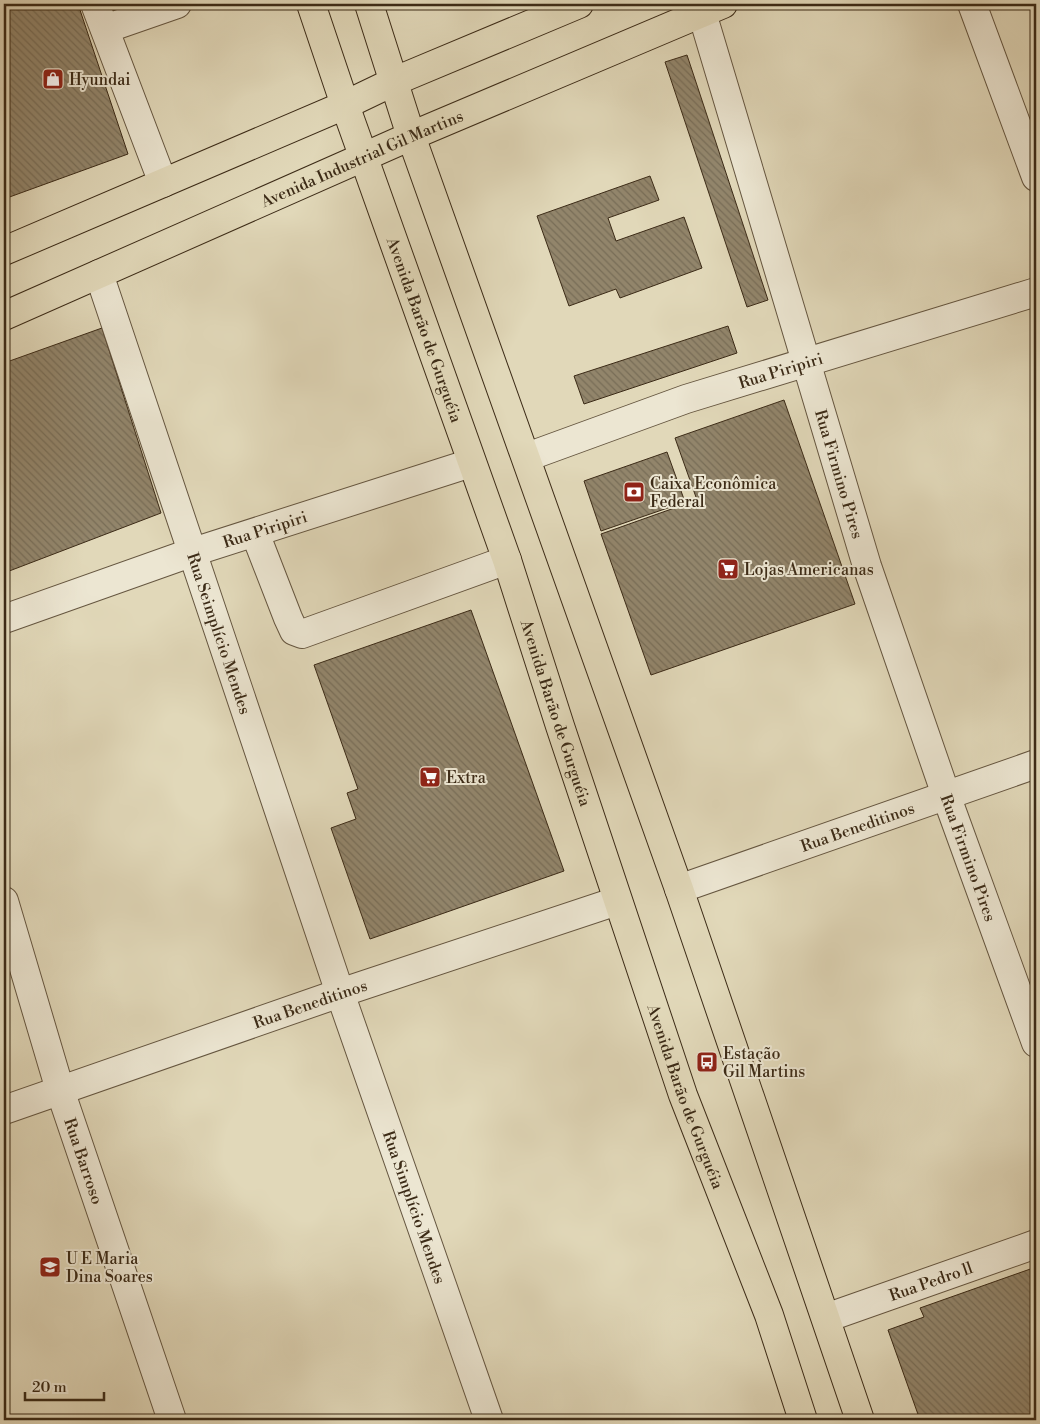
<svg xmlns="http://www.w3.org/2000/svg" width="1040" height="1424" viewBox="0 0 1040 1424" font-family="'Libre Bodoni',serif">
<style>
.building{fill:url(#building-back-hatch);stroke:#3c2b17}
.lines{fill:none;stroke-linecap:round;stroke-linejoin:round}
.minor-casing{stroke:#655640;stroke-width:30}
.major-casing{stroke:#3c2b17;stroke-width:30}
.minor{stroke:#ece6d2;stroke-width:28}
.major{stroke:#e1d8b9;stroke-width:28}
.labels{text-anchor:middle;stroke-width:4;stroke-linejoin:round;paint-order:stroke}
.poi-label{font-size:16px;fill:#3c2b17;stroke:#ece6d2;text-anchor:start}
.street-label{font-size:16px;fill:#3c2b17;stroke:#ece6d2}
</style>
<defs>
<pattern id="building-back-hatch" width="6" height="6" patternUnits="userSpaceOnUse" patternTransform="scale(1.25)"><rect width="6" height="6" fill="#92856b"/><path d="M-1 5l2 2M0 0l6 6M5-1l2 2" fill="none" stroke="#786d57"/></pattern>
</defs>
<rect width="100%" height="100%" fill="#e1d8b9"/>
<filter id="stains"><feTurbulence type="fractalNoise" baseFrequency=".004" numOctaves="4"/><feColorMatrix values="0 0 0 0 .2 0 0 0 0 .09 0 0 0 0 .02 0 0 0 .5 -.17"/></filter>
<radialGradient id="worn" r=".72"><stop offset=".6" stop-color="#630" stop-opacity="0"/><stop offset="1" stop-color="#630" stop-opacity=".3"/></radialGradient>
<path class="building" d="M4 4H78L128 154 4 199Z
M687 55 768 300 747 307 665 62Z
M650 176 659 200 608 218 616 241 684 217 702 268 620 298 616 289 569 306 537 216Z
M728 326 737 353 584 404 574 376Z
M102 328 161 513 4 573V363Z
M784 400 855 604 651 675 601 534 697 500 675 438Z
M667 452 685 502 601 531 584 481Z
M471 610 564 871 370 939 331 828 356 819 347 793 358 789 314 665Z
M1036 1267V1420H920L888 1330 924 1317 920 1308Z"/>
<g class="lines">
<g class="minor-casing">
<g id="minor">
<path d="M95 4 163 183"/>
<path d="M972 4 1036 177"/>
<path id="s1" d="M702 13 867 566 946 795 1036 1043"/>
<path d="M105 29 177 4"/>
<path id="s2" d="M99 274 340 993 489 1420"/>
<path id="s3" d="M527 457 686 399 1036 292"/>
<path d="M255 533 288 618 294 631 302 634 507 560"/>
<path id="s4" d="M4 619 193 552 471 463"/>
<path id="s5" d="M679 889 1036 764"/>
<path id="s6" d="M4 901 60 1090 172 1420"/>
<path id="s7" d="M4 1110 340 993 617 901"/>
<path id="s8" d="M826 1318 1036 1244"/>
</g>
</g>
<g class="major-casing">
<g id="major">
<path id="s9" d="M311 4 345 105 507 560 560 726 683 1095 769 1315 803 1420"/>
<path d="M369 4 411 136 679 889 860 1420"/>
<path d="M4 251 345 105 395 81 579 4"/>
<path id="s10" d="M4 316 411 136 723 4"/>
</g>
</g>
<use href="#minor" class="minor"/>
<use href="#major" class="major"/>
</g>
<defs>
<g id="shop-square" transform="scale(1.125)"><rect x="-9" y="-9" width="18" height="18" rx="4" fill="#8f2418" stroke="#ece6d2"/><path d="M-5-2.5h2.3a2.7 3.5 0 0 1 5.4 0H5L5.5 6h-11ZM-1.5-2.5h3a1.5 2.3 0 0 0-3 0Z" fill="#fff"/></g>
<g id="bank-square" transform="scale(1.125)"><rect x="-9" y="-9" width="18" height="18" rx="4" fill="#8f2418" stroke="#ece6d2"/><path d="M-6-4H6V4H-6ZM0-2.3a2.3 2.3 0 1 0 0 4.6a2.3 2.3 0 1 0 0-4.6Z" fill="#fff"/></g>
<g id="supermarket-square" transform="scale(1.125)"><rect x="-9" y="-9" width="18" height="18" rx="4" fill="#8f2418" stroke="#ece6d2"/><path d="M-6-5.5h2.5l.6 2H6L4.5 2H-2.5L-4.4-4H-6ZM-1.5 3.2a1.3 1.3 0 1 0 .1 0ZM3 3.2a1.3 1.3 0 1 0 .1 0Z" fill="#fff"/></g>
<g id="bus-square" transform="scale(1.125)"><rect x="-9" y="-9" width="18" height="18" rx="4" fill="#8f2418" stroke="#ece6d2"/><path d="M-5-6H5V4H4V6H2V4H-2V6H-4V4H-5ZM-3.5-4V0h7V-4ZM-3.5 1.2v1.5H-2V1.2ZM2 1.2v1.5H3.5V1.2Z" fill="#fff"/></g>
<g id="school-square" transform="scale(1.125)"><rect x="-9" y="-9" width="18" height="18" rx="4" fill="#8f2418" stroke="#ece6d2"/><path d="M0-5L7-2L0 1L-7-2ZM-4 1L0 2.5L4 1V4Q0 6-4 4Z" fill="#fff"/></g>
</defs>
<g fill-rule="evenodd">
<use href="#shop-square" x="53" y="79"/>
<use href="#bank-square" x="634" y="492"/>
<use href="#supermarket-square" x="728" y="569"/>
<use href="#supermarket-square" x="430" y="777"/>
<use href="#bus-square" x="707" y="1062"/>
<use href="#school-square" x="50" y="1267"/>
</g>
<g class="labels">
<g class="poi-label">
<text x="69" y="85">Hyundai</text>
<text x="650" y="489">Caixa Econômica<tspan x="650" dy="18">Federal</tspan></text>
<text x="744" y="575">Lojas Americanas</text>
<text x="446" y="783">Extra</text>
<text x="723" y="1059">Estação<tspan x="723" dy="18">Gil Martins</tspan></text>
<text x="66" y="1264">U E Maria<tspan x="66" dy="18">Dina Soares</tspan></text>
</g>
<g class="street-label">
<text dy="6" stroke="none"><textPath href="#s10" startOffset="391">Avenida Industrial Gil Martins</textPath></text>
<text dy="6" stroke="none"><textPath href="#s9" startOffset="345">Avenida Barão de Gurguéia</textPath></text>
<text dy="6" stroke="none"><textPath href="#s3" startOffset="268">Rua Piripiri</textPath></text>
<text dy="6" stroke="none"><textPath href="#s1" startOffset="481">Rua Firmino Pires</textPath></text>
<text dy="6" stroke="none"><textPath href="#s4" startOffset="276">Rua Piripiri</textPath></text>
<text dy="6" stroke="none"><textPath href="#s2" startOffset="379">Rua Seimplício Mendes</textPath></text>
<text dy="6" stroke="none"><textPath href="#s9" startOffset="750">Avenida Barão de Gurguéia</textPath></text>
<text dy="6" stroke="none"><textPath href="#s5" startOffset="189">Rua Beneditinos</textPath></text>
<text dy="6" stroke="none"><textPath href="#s1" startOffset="886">Rua Firmino Pires</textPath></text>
<text dy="6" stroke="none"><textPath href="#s7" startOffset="324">Rua Beneditinos</textPath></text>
<text dy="6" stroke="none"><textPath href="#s9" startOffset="1155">Avenida Barão de Gurguéia</textPath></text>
<text dy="6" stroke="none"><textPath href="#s6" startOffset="272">Rua Barroso</textPath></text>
<text dy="6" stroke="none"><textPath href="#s2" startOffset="985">Rua Simplício Mendes</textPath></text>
<text dy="6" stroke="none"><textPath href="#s8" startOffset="111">Rua Pedro ll</textPath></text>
</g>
</g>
<rect width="1040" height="1424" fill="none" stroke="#e1d8b9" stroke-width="20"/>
<rect x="5" y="5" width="1030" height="1414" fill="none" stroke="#3c2b17" stroke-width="2.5"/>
<rect x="10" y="10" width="1020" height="1404" fill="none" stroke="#3c2b17"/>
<path d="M25 1392v8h79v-8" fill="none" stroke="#3c2b17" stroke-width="2.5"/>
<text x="32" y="1392" font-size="15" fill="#3c2b17" stroke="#ece6d2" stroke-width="4" paint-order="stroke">20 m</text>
<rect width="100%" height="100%" filter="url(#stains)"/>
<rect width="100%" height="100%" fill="url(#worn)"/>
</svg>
